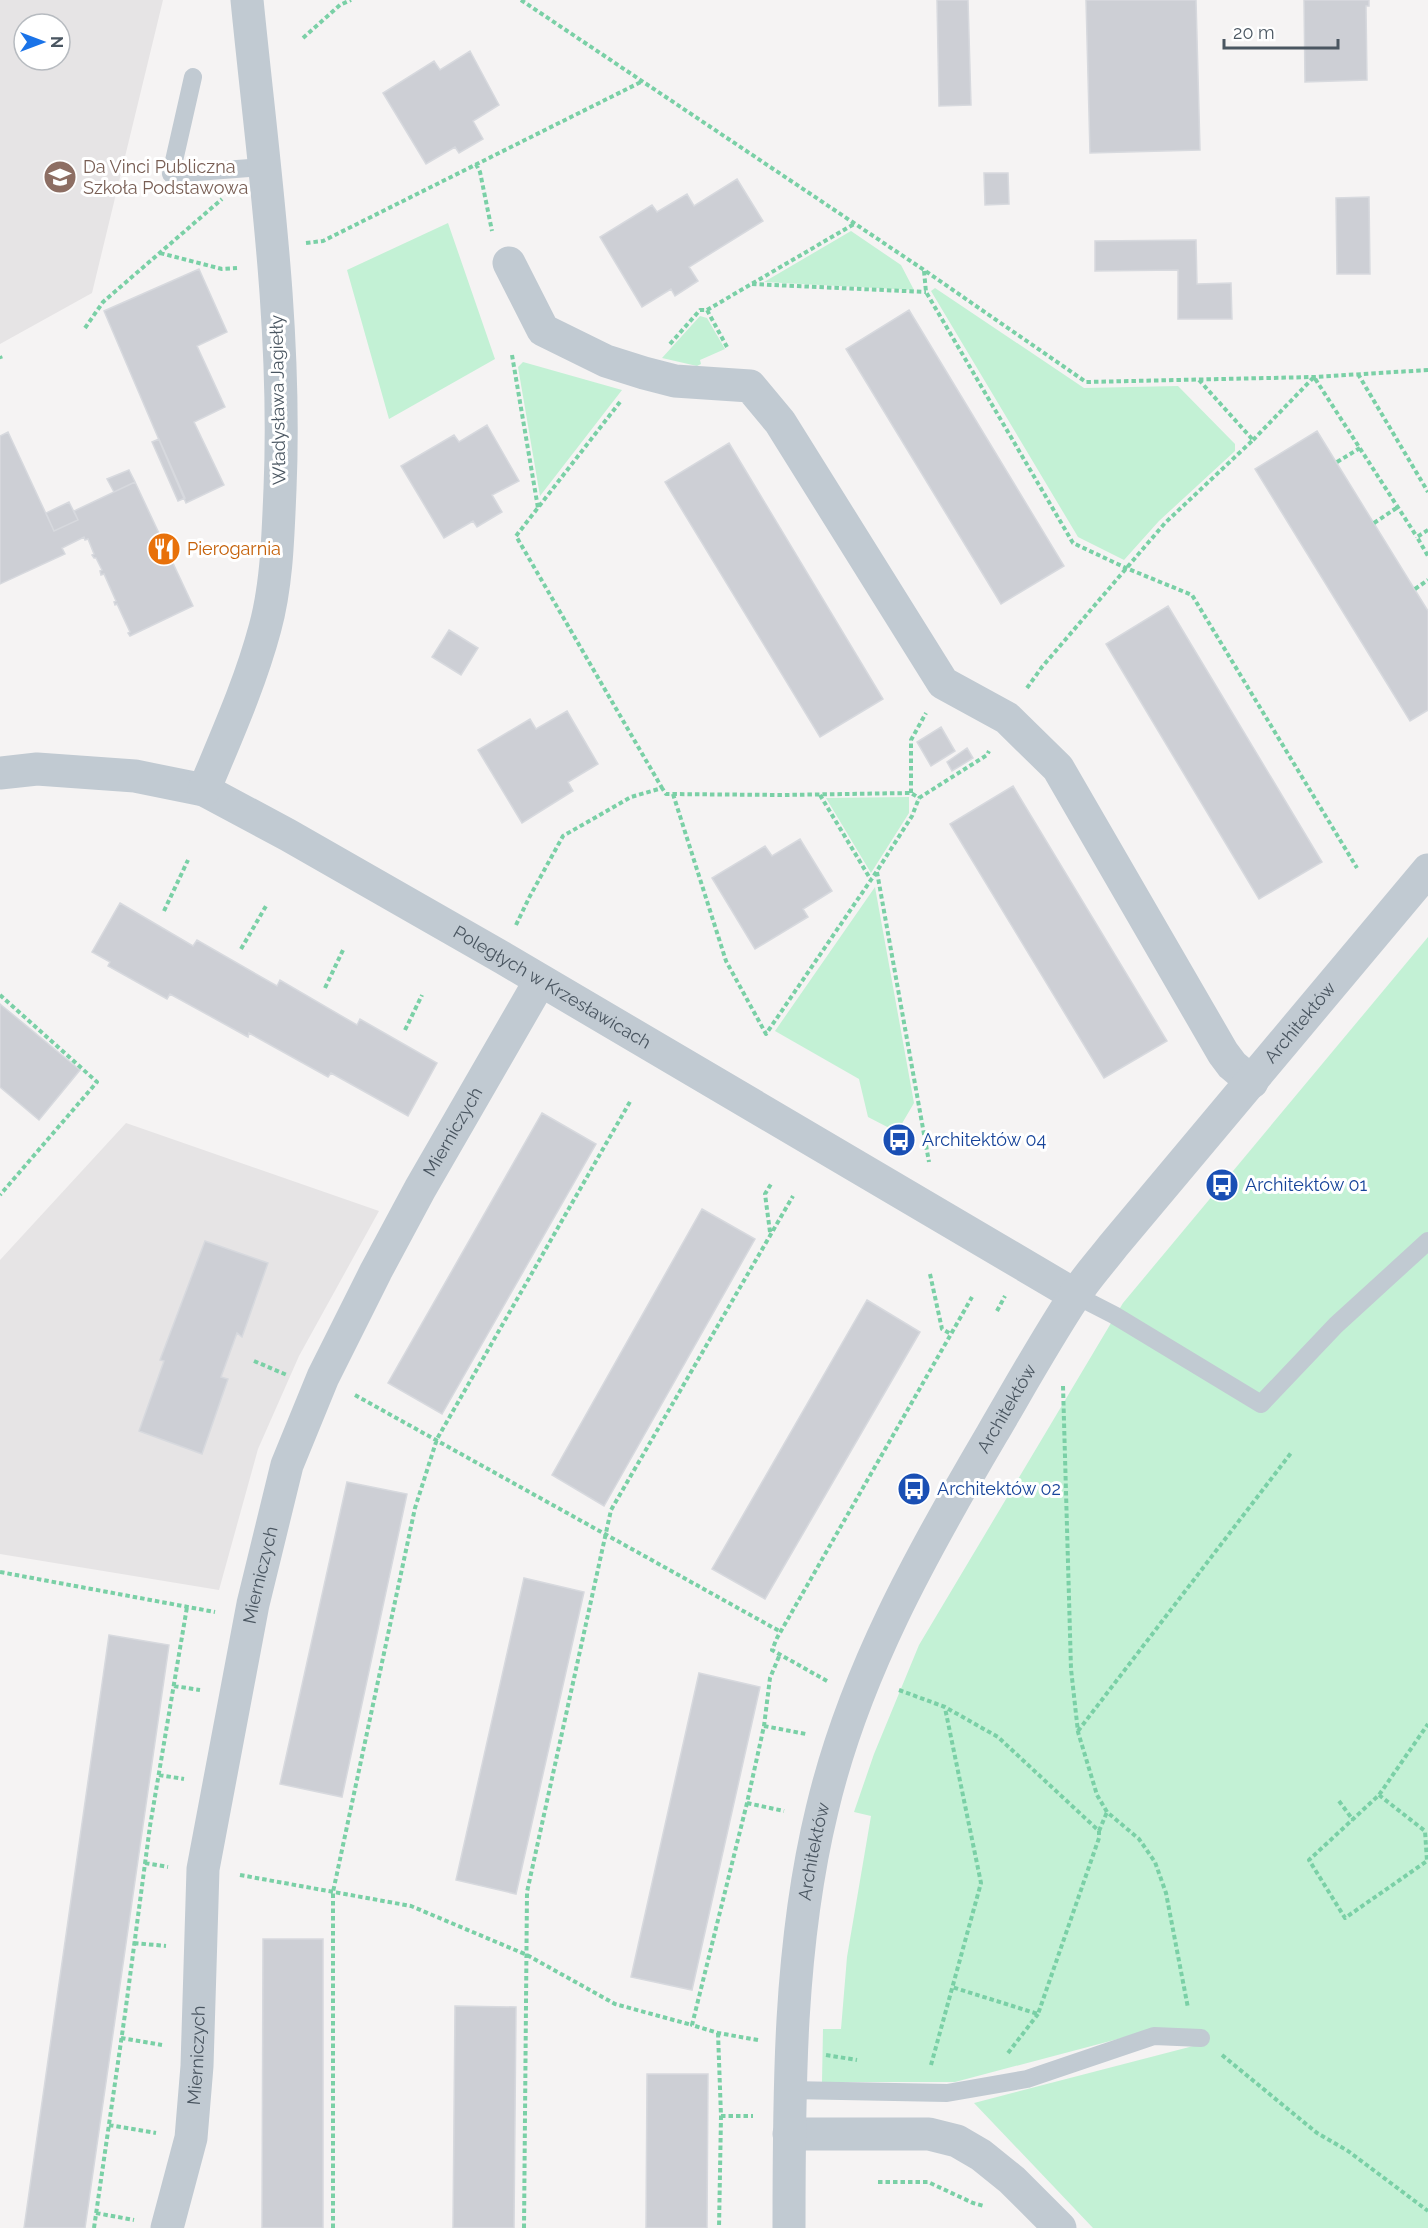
<svg xmlns="http://www.w3.org/2000/svg" width="1428" height="2228" viewBox="0 0 1428 2228" font-family="Raleway,sans-serif">
<style>
.education{fill:#e6e4e5;fill-rule:evenodd}
.green{fill:#c3f1d5}
.building{fill:#cdcfd5;stroke:#d7d9de;stroke-width:1.5}
.lines{fill:none;stroke-linecap:round;stroke-linejoin:round}
.path{stroke:#7ad0a6;stroke-width:4;stroke-dasharray:4.5 3;stroke-linecap:butt}
.service{stroke:#c1cad2;stroke-width:18}
.minor{stroke:#c1cad2;stroke-width:33}
.labels{text-anchor:middle;stroke-width:6;stroke-linejoin:round;paint-order:stroke}
.education-label{font-size:18px;fill:#785e54;stroke:#fff;text-anchor:start}
.street-label{font-size:18px;fill:#4a5661;stroke:#fff}
.food-label{font-size:18px;fill:#c56008;stroke:#fff;text-anchor:start}
.transit-label{font-size:18px;fill:#164399;stroke:#fff;text-anchor:start}
</style>
<rect width="100%" height="100%" fill="#f5f3f3"/>
<path class="education" d="M0 0H163L92 293 0 344ZM24 24H60V60H24Z
M126 1123 379 1211 299 1356 258 1449 219 1590 0 1554V1260Z"/>
<path class="green" d="M448 223 495 359 389 419 347 270Z
M851 231 901 265 914 290 764 282Z
M935 288 1084 388 1178 386 1235 444V451L1159 521 1124 560 1078 537 931 291Z
M700 316 707 318 725 349 700 360 701 364 697 366 662 358Z
M523 362 622 390 540 496 518 367Z
M909 797V813L871 873 826 798Z
M875 887 914 1103 897 1132 868 1117 859 1079 775 1031Z
M1428 937V2228H1093L974 2103 1201 2044 1152 2030 955 2082H822L823 2029H841L847 1957 871 1816 854 1812 874 1754 919 1645 1123 1303Z"/>
<path class="building" d="M937 0H968L971 105 939 106Z
M1086 0H1196L1200 150 1090 153Z
M1304 0H1369V6H1366L1367 80 1305 82Z
M470 51 499 105 473 121 483 139 459 153 455 147 426 164 383 93 434 61 440 70Z
M984 173H1008L1009 204 985 205Z
M737 179 763 221 689 267 698 281 675 296 671 289 642 307 600 237 652 205 657 212 687 194 694 206Z
M1369 197 1370 274H1337L1336 198Z
M1196 240 1197 284 1231 283 1232 319H1178V270L1095 271V241Z
M199 269 227 332 197 346 225 407 194 422 224 485 186 503 104 311Z
M909 310 1064 566 1001 604 846 349Z
M487 425 519 481 492 495 502 512 477 527 473 521 444 538 401 466 454 435 459 442Z
M1317 431 1428 611V710L1410 721 1255 469Z
M8 432 54 531 78 520 74 511 135 482 193 606 130 636 128 633 130 632 117 604 115 605 114 602 116 601 104 574 101 575 100 571 102 570 96 558H94L92 555 94 554 88 539 85 540 84 537 62 548 65 554 0 584V436Z
M159 439 185 498 178 501 152 442Z
M729 443 883 699 820 737 665 482Z
M129 470 135 482 114 492 107 479Z
M69 502 78 520 54 531 46 513Z
M1168 606 1322 862 1259 899 1106 644Z
M449 630 478 648 461 675 432 657Z
M567 711 598 764 568 782 573 791 522 823 478 750 530 719 536 729Z
M941 727 955 751 931 766 917 742Z
M967 748 973 758 952 771 947 762Z
M1013 786 1167 1041 1104 1078 950 824Z
M800 839 832 891 803 909 808 917 755 949 712 878 765 846 772 856Z
M120 903 193 946 197 940 277 986 280 980 357 1025 360 1019 437 1063 408 1116 331 1073 328 1077 249 1033 248 1037 170 994 167 999 108 966 110 962 92 952Z
M0 1004 80 1070 39 1120 0 1087Z
M542 1113 596 1144 442 1414 388 1383Z
M702 1209 755 1239 604 1506 552 1475Z
M205 1241 268 1263 242 1337 237 1333 221 1377 228 1379 202 1454 139 1431 164 1361 160 1360Z
M867 1300 920 1332 765 1599 712 1569Z
M347 1482 407 1494 342 1797 280 1784Z
M524 1578 584 1592 516 1894 456 1880Z
M109 1635 169 1645 85 2228H24Z
M699 1673 760 1687 692 1990 631 1977Z
M263 1939H323V2228H262Z
M455 2006 516 2007 514 2228H453Z
M647 2074H708L707 2228H646Z"/>
<g class="lines">
<path class="path" d="M521 0 924 270 1086 382 1314 377 1428 370
M303 38 340 5 351 0
M476 164 480 172 492 231
M306 243 323 241 641 82
M160 253 222 269 237 268
M924 271 926 292 1073 543 1126 568 1192 595 1357 868
M752 284 926 292
M707 310 854 224
M85 328 103 302 222 199
M670 344 700 310H707L727 347
M512 355 538 508
M0 356 1 359
M1358 374 1428 492
M620 402 516 536 662 788
M1253 440 1314 377 1417 537
M1337 462 1360 448
M1374 523 1398 507
M1428 530 1417 537 1428 556
M1415 589 1428 580
M1027 688 1042 667 1165 523 1253 440 1199 380
M911 793V740L926 713
M673 794 726 961 766 1034 877 871 912 816 919 798 987 755 989 751
M820 795 871 880
M877 872 929 1162
M164 911 188 860
M516 925 530 896 563 836 631 797 662 788 666 794 782 795 911 793 919 798
M241 949 266 906
M325 988 343 950
M0 995 97 1082 0 1195
M405 1030 422 995
M770 1232 765 1194 771 1184
M930 1274 942 1329 951 1334 972 1297
M997 1311 1005 1296
M254 1361 287 1375
M1063 1386 1071 1669 1078 1732 1097 1795 1107 1812 1139 1839 1155 1862 1166 1893 1188 2008
M355 1395 781 1632
M0 1572 215 1612
M827 1681 772 1650 777 1638 951 1334
M174 1686 200 1690
M899 1690 945 1707 998 1737 1099 1831V1838L1038 2014 952 1987
M764 1726 806 1734
M1078 1731 1291 1453
M159 1775 184 1779
M1379 1795 1425 1831 1427 1861 1345 1918 1309 1860 1379 1795 1428 1724
M1339 1801 1353 1820
M747 1803 784 1811
M1099 1831 1107 1812
M145 1863 168 1867
M240 1875 411 1906 527 1955 615 2004 692 2025
M134 1943 166 1946
M718 2033 721 2116 719 2228
M121 2038 162 2045
M758 2040 718 2033 692 2025 747 1803 764 1726 770 1678 780 1654
M1008 2053 1038 2014
M826 2055 857 2060
M1222 2055 1317 2133 1348 2151 1428 2211
M931 2065 981 1883 945 1708
M721 2116H753
M109 2125 156 2133
M878 2182H928L973 2203 984 2206
M96 2213 134 2220
M94 2228 125 2014 150 1826 187 1607
M333 2228V1892L415 1508 437 1439 631 1100
M524 2228 527 1892 611 1510 793 1196"/>
<path class="service" d="M193 77 171 174 263 167
M1075 1295 1114 1315 1261 1404 1336 1325 1428 1241
M789 2090 947 2093 1027 2079 1154 2036 1201 2038"/>
<g class="minor">
<path d="M509 263 543 330 606 361 644 373 675 381 750 386 780 422 943 683 1007 718 1058 768 1223 1053 1232 1065 1252 1082"/>
<path id="s1" d="M0 773 37 769 135 776 204 790 288 835 503 958 1075 1295"/>
<path d="M204 790C226 737 250 684 265 628 277 584 278 535 280 489 287 325 263 162 247 0"/>
<path d="M789 2134H929L957 2141 981 2155 1012 2180 1060 2228"/>
<path id="s2" d="M167 2228 191 2138 197 2066 203 1869 253 1604 287 1465 323 1377 376 1271 420 1189 540 981"/>
<path id="s3" d="M789 2228C789 2089 789 1946 822 1810 854 1674 922 1553 992 1434 1019 1388 1045 1341 1074 1297 1085 1279 1100 1263 1113 1246L1428 870"/>
</g>
</g>
<defs>
<g id="school-disc" transform="scale(1.725)"><circle r="9.5" fill="#8d6e63" stroke="#fff"/><path d="M0-5L7-2L0 1L-7-2ZM-4 1L0 2.5L4 1V4Q0 6-4 4Z" fill="#fff"/></g>
<g id="restaurant-disc" transform="scale(1.725)"><circle r="9.5" fill="#e8710a" stroke="#fff"/><path d="M-5-6h1v4h1v-4h1v4h1v-4h1v5L-1.5 .5V6h-2V.5L-5-1ZM5-6V6H3V1.5H1.5Q1.5-4 5-6Z" fill="#fff"/></g>
<g id="bus-disc" transform="scale(1.725)"><circle r="9.5" fill="#1a4fb4" stroke="#fff"/><path d="M-5-6H5V4H4V6H2V4H-2V6H-4V4H-5ZM-3.5-4V0h7V-4ZM-3.5 1.2v1.5H-2V1.2ZM2 1.2v1.5H3.5V1.2Z" fill="#fff"/></g>
</defs>
<g fill-rule="evenodd">
<use href="#school-disc" x="60" y="177"/>
<use href="#restaurant-disc" x="164" y="549"/>
<use href="#bus-disc" x="899" y="1140"/>
<use href="#bus-disc" x="1222" y="1185"/>
<use href="#bus-disc" x="914" y="1489"/>
</g>
<g class="labels">
<g class="education-label">
<text x="83" y="173">Da Vinci Publiczna<tspan x="83" dy="21">Szkoła Podstawowa</tspan></text>
</g>
<g class="street-label">
<text transform="translate(278 400) rotate(-91)" y="6">Władysława Jagiełły</text>
<text dy="6" stroke="none"><textPath href="#s1" startOffset="606">Poległych w Krzesławicach</textPath></text>
<text dy="6" stroke="none"><textPath href="#s3" startOffset="1350">Architektów</textPath></text>
<text dy="6" stroke="none"><textPath href="#s2" startOffset="1148">Mierniczych</textPath></text>
<text dy="6" stroke="none"><textPath href="#s3" startOffset="864">Architektów</textPath></text>
<text dy="6" stroke="none"><textPath href="#s2" startOffset="662">Mierniczych</textPath></text>
<text dy="6" stroke="none"><textPath href="#s3" startOffset="378">Architektów</textPath></text>
<text dy="6" stroke="none"><textPath href="#s2" startOffset="176">Mierniczych</textPath></text>
</g>
<g class="food-label">
<text x="187" y="555">Pierogarnia</text>
</g>
<g class="transit-label">
<text x="922" y="1146">Architektów 04</text>
<text x="1245" y="1191">Architektów 01</text>
<text x="937" y="1495">Architektów 02</text>
</g>
</g>
<g transform="translate(42 42) rotate(90)"><circle r="28" fill="#ffffff" stroke="#b7bbc0" stroke-width="1.5"/>
<path d="M0-4.5L10 22L0 15L-10 22Z" fill="#1a73e8"/>
<text y="-9" font-size="16" font-weight="bold" text-anchor="middle" fill="#4a5661">N</text>
</g>
<path d="M1224 39v9h114v-9" fill="none" stroke="#4a5661" stroke-width="3"/>
<text x="1233" y="39" font-size="18" fill="#4a5661" stroke="#ffffff" stroke-width="4.5" paint-order="stroke">20 m</text>
</svg>
